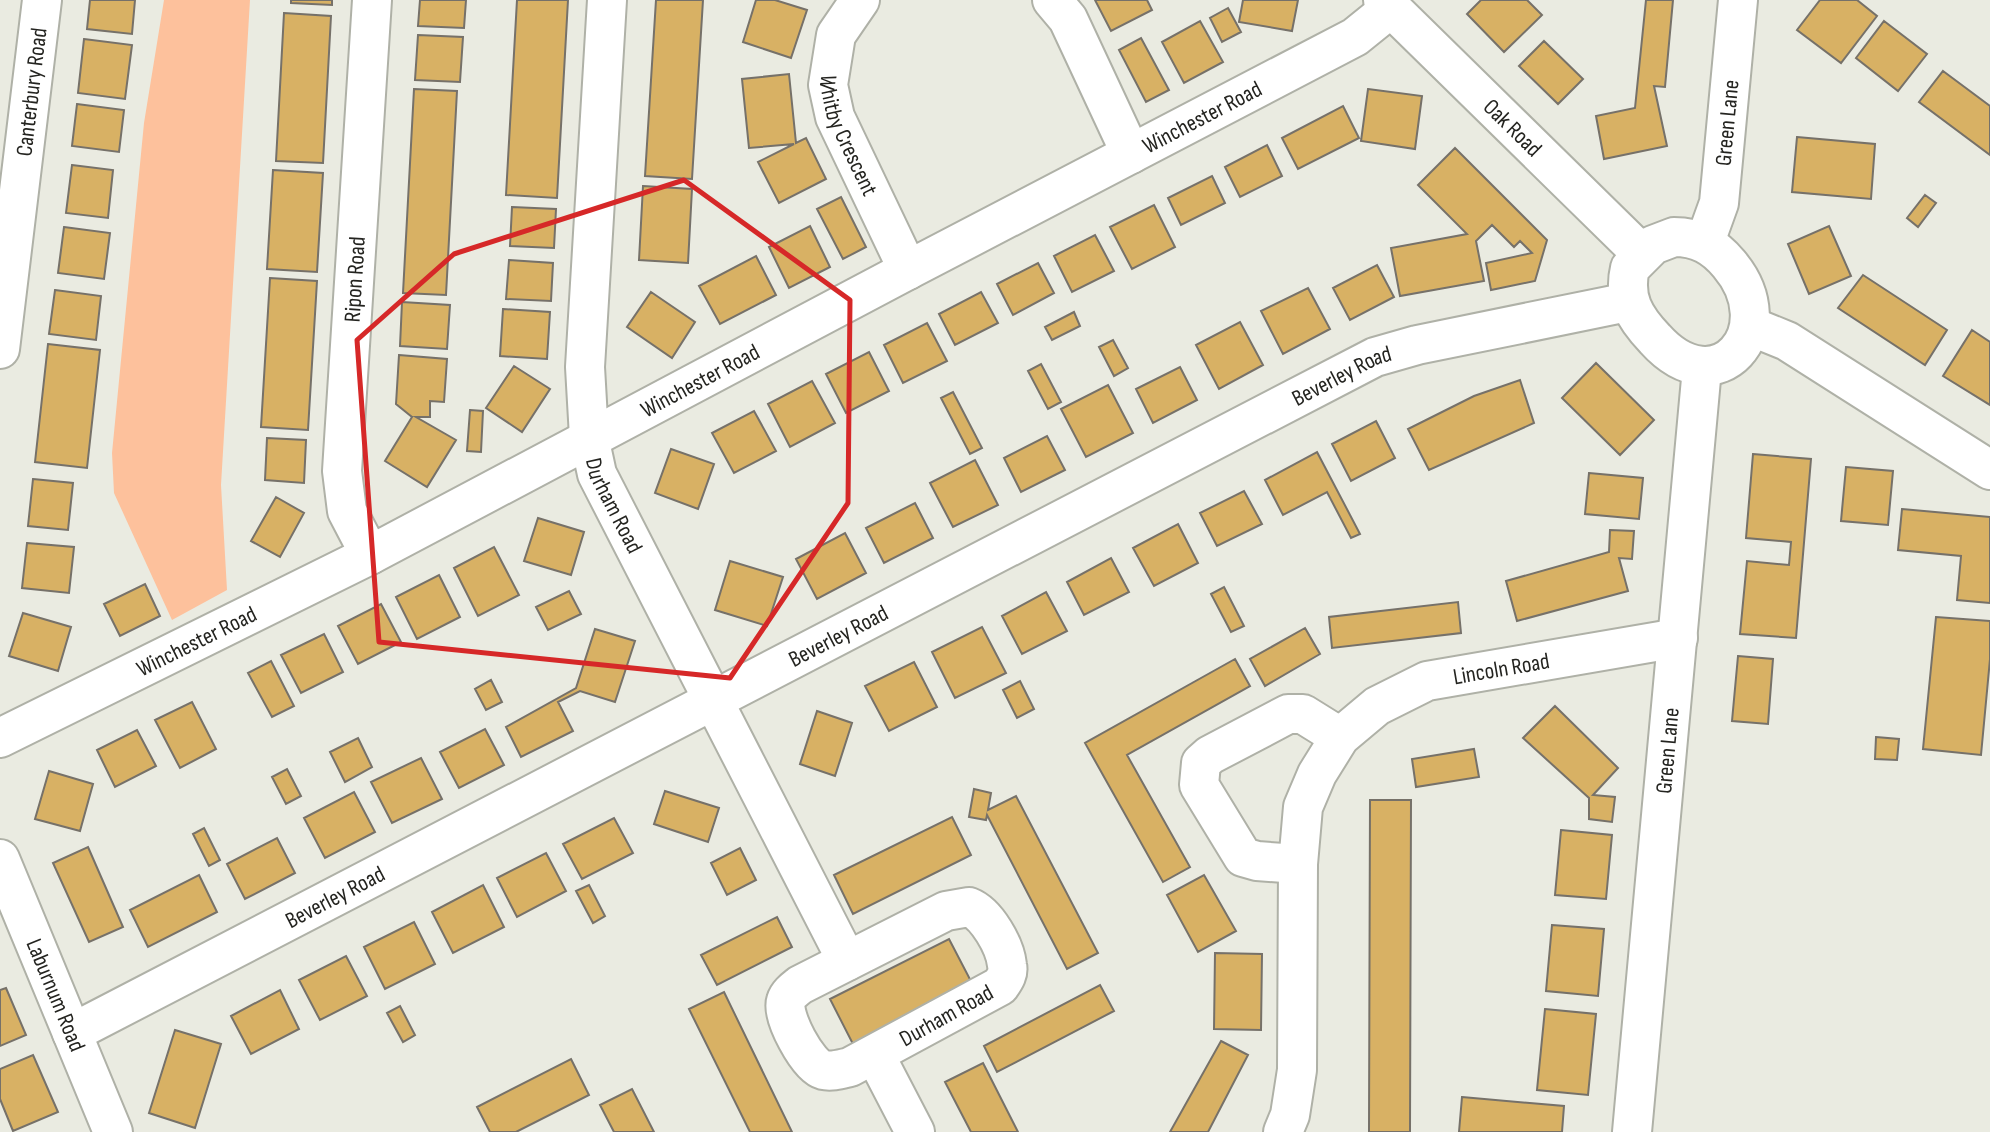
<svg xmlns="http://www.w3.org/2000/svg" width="1990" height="1132" viewBox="0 0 1990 1132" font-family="'Sofia Sans Condensed',sans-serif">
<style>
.green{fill:#fdc19c}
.building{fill:#d8b164;stroke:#767169;stroke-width:2}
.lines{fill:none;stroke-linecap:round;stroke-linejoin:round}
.minor-casing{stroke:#afb1a7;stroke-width:42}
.minor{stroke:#fff;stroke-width:38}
.marked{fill:none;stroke:#d62828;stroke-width:5;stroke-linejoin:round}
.labels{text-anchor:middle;stroke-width:5;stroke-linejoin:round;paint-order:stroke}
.street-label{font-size:23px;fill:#242420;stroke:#fff}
</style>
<rect width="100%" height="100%" fill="#eaebe1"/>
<path class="green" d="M164 0H250L221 485 227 590 172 620 114 493 112 453 144 123Z"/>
<path class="building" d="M90 0H135L132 34 87 29Z
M291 0H332V5L291 3Z
M420 0H466L464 28 418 26Z
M517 0H568L557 198 506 195Z
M656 0H703L692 179 645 176Z
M756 0H775L807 10 791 58 743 42Z
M1095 0H1147L1152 10 1111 31Z
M1243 0H1298L1292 31 1239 22Z
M1481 0H1527L1542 15 1504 52 1467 14Z
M1646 0H1673L1665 87 1654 86 1667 146 1604 159 1596 116 1635 108Z
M1820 0H1857L1877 16 1841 63 1797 30Z
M1228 8 1241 32 1222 42 1210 18Z
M284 13 331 16 323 163 276 161Z
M1200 21 1223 62 1184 83 1162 42Z
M1884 21 1927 54 1898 91 1856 58Z
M418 35 463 37 460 82 415 80Z
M1141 38 1169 90 1146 102 1119 50Z
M84 39 132 45 125 99 78 93Z
M1544 41 1583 79 1558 104 1519 66Z
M1943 71 1990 106V155L1919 102Z
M789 74 796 143 806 138 826 179 779 203 758 162 794 144 749 148 742 79Z
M414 89 457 91 446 295 403 293Z
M1368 89 1422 96 1415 149 1361 141Z
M77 104 124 110 119 152 72 146Z
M1343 106 1359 138 1298 169 1282 138Z
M1797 137 1875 144 1871 199 1792 192Z
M1267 145 1282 176 1240 197 1225 167Z
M1455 148 1547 240 1535 281 1491 290 1486 263 1532 253 1520 241 1514 247 1492 225 1476 241 1484 281 1400 296 1391 248 1467 234 1418 185Z
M72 165 113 170 108 218 66 213Z
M273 170 323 173 317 272 267 269Z
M1212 176 1225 203 1181 225 1168 198Z
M643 186 692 189 688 263 639 260Z
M1925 195 1936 203 1918 227 1907 218Z
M841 197 866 247 843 259 817 209Z
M1154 205 1175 247 1132 269 1110 227Z
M512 207 556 209 554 248 510 246Z
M810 226 830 267 789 288 769 247Z
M1829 226 1851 276 1809 294 1788 244Z
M64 227 110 233 104 279 58 273Z
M1095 235 1114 271 1072 292 1054 256Z
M756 256 776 295 720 324 699 286Z
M509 260 553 263 551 301 506 299Z
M1038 263 1054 293 1013 315 997 284Z
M1377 265 1394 297 1350 320 1333 288Z
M1863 275 1947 330 1925 365 1838 308Z
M270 278 317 281 308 430 261 427Z
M1308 288 1330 329 1283 354 1261 311Z
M55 290 101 296 96 340 49 334Z
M651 292 695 322 672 358 627 327Z
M981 292 998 323 955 345 939 314Z
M402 302 450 305 447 349 400 346Z
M503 309 550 312 547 359 500 356Z
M1074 312 1080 326 1052 340 1045 327Z
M1240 322 1263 365 1219 389 1196 345Z
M927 323 947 361 903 383 884 345Z
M1972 330 1990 342V405L1943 376Z
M1113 340 1128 368 1114 376 1099 347Z
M48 344 100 350 87 468 35 462Z
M869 352 889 391 846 413 826 374Z
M399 355 447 359 444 402 430 401V417H416L456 440 427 487 385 461 412 417 396 404Z
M1596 363 1654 420 1620 455 1562 398Z
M1041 364 1061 402 1048 409 1028 371Z
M514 366 550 389 522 432 486 408Z
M1180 367 1197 400 1153 423 1136 389Z
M1520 380 1534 423 1429 470 1408 429 1474 396Z
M812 381 835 423 790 447 768 404Z
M1108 385 1133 433 1086 457 1061 409Z
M953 392 982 448 970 454 941 398Z
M470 410 483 411 481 452 467 451Z
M754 411 776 451 734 473 712 433Z
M1376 421 1395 458 1351 481 1332 444Z
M1047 436 1065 470 1021 492 1004 458Z
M267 438 306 440 304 483 265 480Z
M671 449 714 464 698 509 655 493Z
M1317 452 1360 534 1351 538 1327 492 1283 515 1265 480Z
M1753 454 1811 459 1796 638 1740 634 1747 561 1789 565 1791 542 1746 538Z
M975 460 998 505 953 527 930 483Z
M1846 467 1893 471 1888 525 1841 521Z
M1589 473 1643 478 1639 519 1585 514Z
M33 479 73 483 68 530 28 526Z
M1244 491 1262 524 1217 546 1200 513Z
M276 497 304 513 280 557 251 541Z
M915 503 933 538 884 563 866 528Z
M1902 509 1990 517V603L1957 600 1961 556 1898 550Z
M538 518 584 532 571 575 524 561Z
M1178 524 1198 563 1154 586 1133 548Z
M1610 530 1634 531 1632 559 1619 558 1628 591 1517 621 1506 581 1609 552Z
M845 533 866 573 817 599 796 559Z
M27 543 74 547 69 593 22 588Z
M494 547 519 595 478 616 454 568Z
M1111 558 1129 592 1084 615 1067 582Z
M730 561 783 577 767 626 715 610Z
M439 575 460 617 417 639 396 597Z
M145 584 160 616 120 636 104 604Z
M1224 587 1244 626 1231 632 1211 594Z
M569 591 581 614 548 630 536 607Z
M1046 592 1067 631 1022 654 1002 616Z
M1458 602 1461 633 1332 648 1329 617Z
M381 604 401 642 358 664 338 626Z
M23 613 71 627 58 671 9 656Z
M1936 617 1990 621V659L1981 755 1923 749Z
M982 627 1006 673 955 698 932 652Z
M1305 628 1320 654 1265 686 1250 659Z
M595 629 635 641 615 702 580 691 558 702 573 731 521 757 506 727 576 688Z
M324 634 343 672 301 693 281 655Z
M1738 656 1773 659 1768 724 1732 721Z
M1235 659 1250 686 1127 755 1190 867 1163 882 1085 743Z
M271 661 294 706 272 717 248 673Z
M914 662 937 707 889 731 865 686Z
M491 680 502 702 486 710 475 689Z
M1020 681 1034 709 1017 718 1003 690Z
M192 702 216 749 180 768 155 720Z
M1555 706 1618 768 1593 795 1615 797 1612 822 1589 819V798L1523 738Z
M817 711 852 723 835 776 800 764Z
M485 729 504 765 459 788 440 752Z
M137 730 156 766 115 787 97 750Z
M1876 737 1899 739 1897 760 1875 759Z
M358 738 372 767 345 782 330 752Z
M1474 749 1479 777 1416 787 1412 759Z
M421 758 442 799 392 823 371 782Z
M287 769 301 796 286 804 272 777Z
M49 771 93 784 80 831 35 819Z
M974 789 991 793 988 810 1016 796 1098 953 1067 969 987 815 986 820 969 817Z
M665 791 719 808 708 842 654 824Z
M354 792 375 832 325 858 304 818Z
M1370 800H1411L1410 1132H1369Z
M952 817 971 855 853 914 834 875Z
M614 818 633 853 582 879 563 844Z
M204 828 220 860 209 866 193 834Z
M1561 830 1612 835 1606 899 1555 895Z
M277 838 295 873 245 899 227 864Z
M88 847 123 927 89 942 53 863Z
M740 848 756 880 727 895 711 863Z
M546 853 566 891 517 917 497 878Z
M199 875 217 912 148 947 130 910Z
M1204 875 1236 931 1198 952 1167 895Z
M483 885 504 927 453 953 432 912Z
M589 885 605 916 593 923 576 891Z
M777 917 792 947 717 985 701 955Z
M414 922 435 964 385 989 364 947Z
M1552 925 1604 929 1598 996 1546 991Z
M949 939 974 987 855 1048 830 999Z
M1215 953 1262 954 1261 1030 1214 1029Z
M346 956 367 996 320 1020 299 980Z
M1100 985 1114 1011 997 1072 984 1046Z
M6 988 26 1035 0 1046V990Z
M280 990 299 1029 251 1054 231 1016Z
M724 992 792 1132H750L689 1009Z
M400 1006 415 1035 403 1042 387 1013Z
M1545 1009 1596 1014 1588 1095 1537 1090Z
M175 1030 221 1044 195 1128 149 1113Z
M1221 1041 1248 1055 1208 1132H1170Z
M33 1055 58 1112 13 1131 0 1099V1069Z
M571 1059 589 1095 516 1132H490L477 1107Z
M983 1063 1018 1132H971L945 1082Z
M632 1089 654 1132H614L600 1105Z
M1462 1097 1564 1106 1562 1132H1459Z"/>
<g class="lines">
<g class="minor-casing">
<g id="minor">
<path id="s1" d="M607 0 585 367 589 437 597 474 847 961"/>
<path id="s2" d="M860 0 836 35 828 85 835 117 908 270"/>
<path d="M1052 0 1068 19 1131 154"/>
<path id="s3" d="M1383 0 1642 254"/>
<path d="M1674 237C1698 237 1714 246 1729 264 1785 330 1717 408 1655 339 1634 317 1623 298 1630 268L1653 245Z"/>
<path id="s4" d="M1705 242 1719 203 1738 0"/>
<path d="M1750 326 1787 341 1990 470"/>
<path id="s5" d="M0 349 42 0"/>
<path id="s6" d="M370 555 347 511 342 471 372 0"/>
<path id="s7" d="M0 738 370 555 908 270 1355 37 1391 8"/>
<path id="s8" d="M0 859 113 1132"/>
<path d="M1298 864 1257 861 1243 857 1199 785 1201 763 1210 755 1288 714H1303L1340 737"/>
<path d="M969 907C987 914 1005 946 1007 965 1009 973 1005 979 1000 986L850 1067C841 1069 832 1072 823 1070 808 1066 781 1016 786 1001 788 994 795 989 800 985L946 911Z"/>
<path id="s9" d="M72 1033 1375 357 1417 345 1628 302"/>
<path d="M875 1055 915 1132"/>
<path id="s10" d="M1283 1132 1290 1115 1297 1070 1298 864 1303 807 1317 774 1340 737 1377 706 1427 681 1678 638"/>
<path id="s11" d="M1632 1132 1702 368"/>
</g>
</g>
<use href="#minor" class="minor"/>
</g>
<path class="marked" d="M684 180 850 300 848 503 730 678 379 642 357 340 454 254Z"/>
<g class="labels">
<g class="street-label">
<text dy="8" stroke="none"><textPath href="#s5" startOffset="259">Canterbury Road</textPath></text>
<text dy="8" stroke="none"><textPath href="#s7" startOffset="1353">Winchester Road</textPath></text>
<text dy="8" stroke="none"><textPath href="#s4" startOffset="122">Green Lane</textPath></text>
<text dy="8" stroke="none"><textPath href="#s3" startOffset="182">Oak Road</textPath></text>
<text dy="8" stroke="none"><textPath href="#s2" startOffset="147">Whitby Crescent</textPath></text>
<text dy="8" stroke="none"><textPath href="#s6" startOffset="282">Ripon Road</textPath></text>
<text dy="8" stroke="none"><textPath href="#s9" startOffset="1430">Beverley Road</textPath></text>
<text dy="8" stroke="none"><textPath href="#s7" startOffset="786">Winchester Road</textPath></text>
<text dy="8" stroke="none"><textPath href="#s1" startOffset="511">Durham Road</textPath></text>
<text dy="8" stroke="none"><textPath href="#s9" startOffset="863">Beverley Road</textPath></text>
<text dy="8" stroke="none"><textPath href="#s7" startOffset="219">Winchester Road</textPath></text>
<text dy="8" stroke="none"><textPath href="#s10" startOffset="586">Lincoln Road</textPath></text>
<text dy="8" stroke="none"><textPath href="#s11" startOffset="383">Green Lane</textPath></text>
<text dy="8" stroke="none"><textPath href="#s9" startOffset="296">Beverley Road</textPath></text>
<text dy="8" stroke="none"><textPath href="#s8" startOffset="147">Laburnum Road</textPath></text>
<text transform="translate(946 1015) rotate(-29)" y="8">Durham Road</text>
</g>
</g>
</svg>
